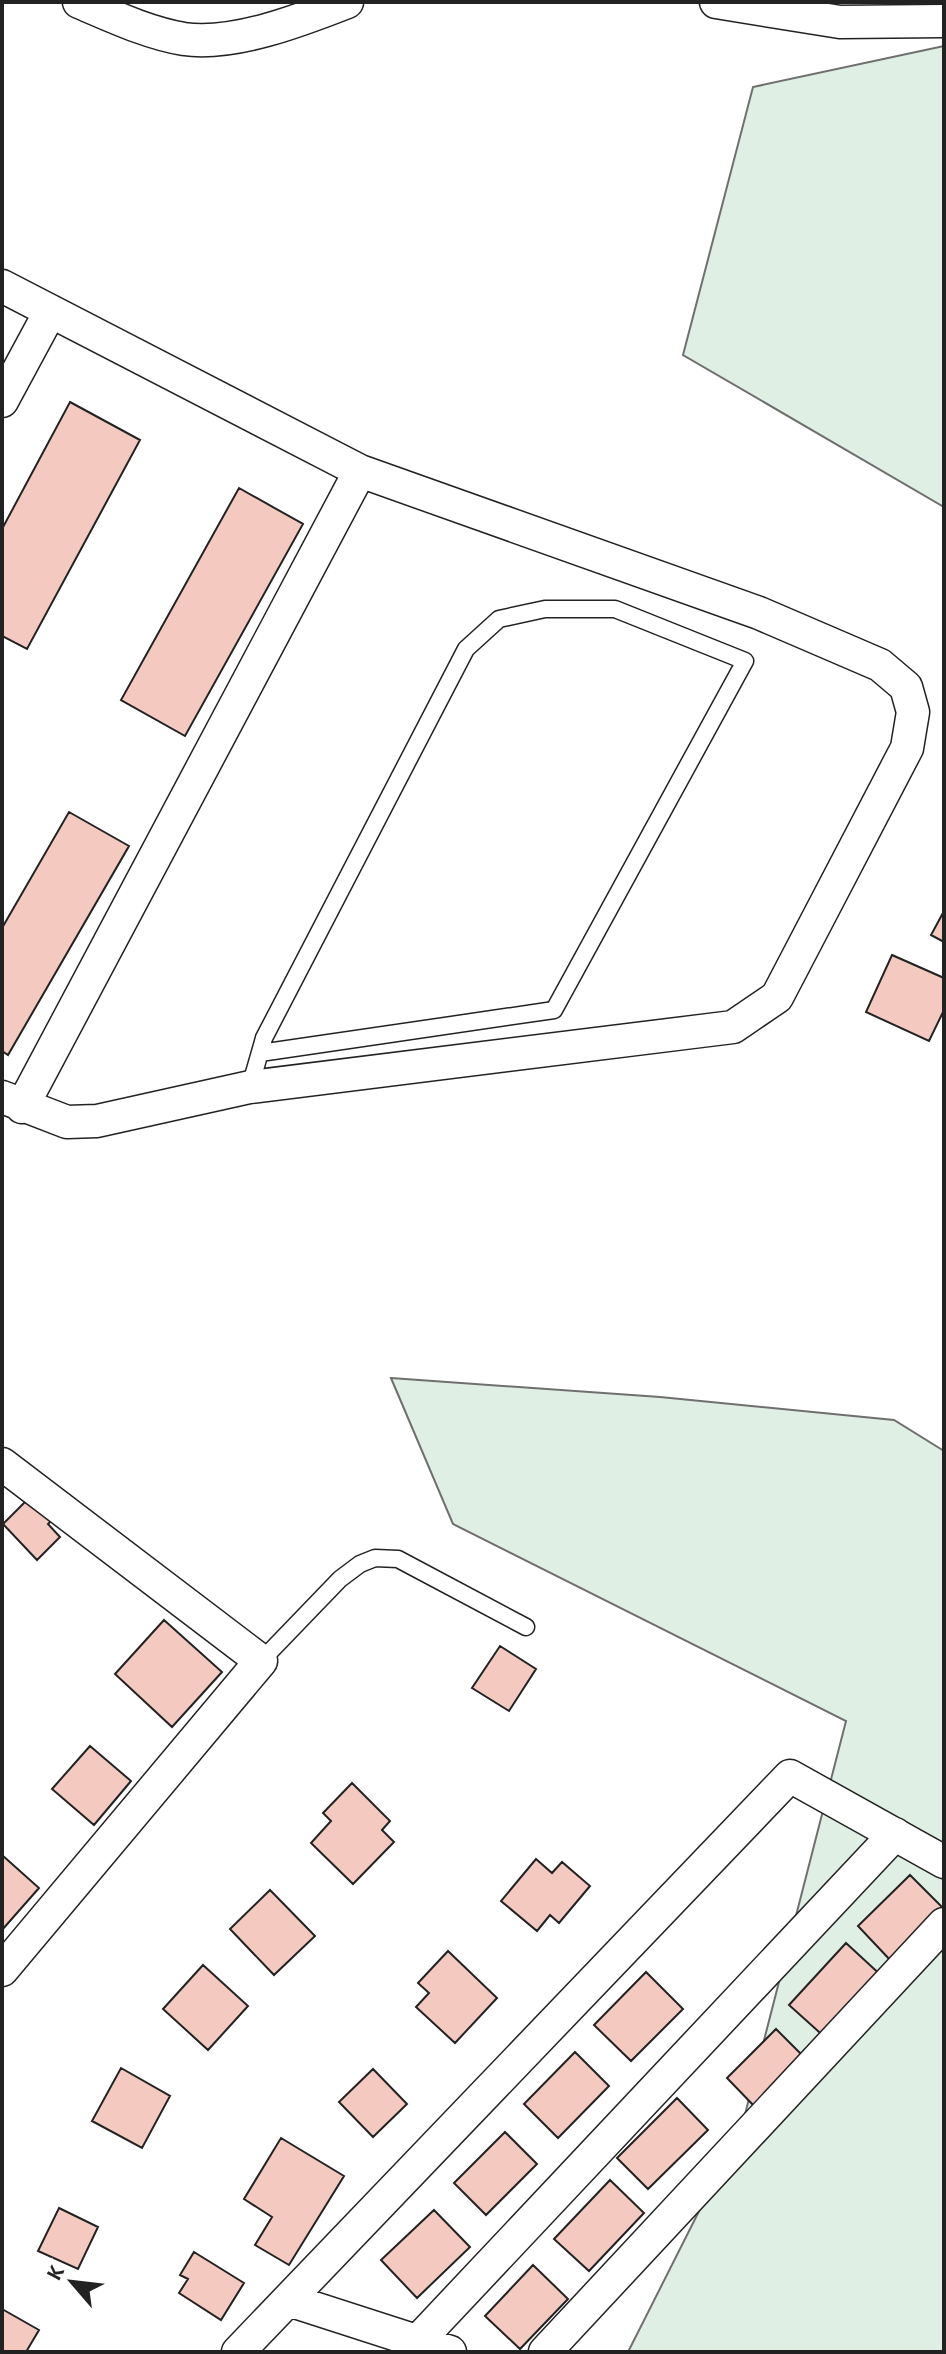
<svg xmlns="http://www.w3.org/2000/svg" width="946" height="2354" viewBox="0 0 946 2354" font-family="'Alegreya Sans',sans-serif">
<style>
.green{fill:#e0efe3;stroke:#6f6f6f;stroke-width:2}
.building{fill:#f3c9c0;stroke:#222;stroke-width:2}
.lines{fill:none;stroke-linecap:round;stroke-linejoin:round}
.service-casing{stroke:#222;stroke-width:19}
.minor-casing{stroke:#222;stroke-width:35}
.service{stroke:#fff;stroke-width:16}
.minor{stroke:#fff;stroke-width:32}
</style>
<rect width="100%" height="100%" fill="#fff"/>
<path class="green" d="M944 46V507L683 355 753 87Z
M391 1378 660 1397 894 1420 944 1451V2352H628L742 2126 846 1721 453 1524Z"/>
<path class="building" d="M70 402 140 440 27 649 2 636V529Z
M239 488 303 524 185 736 121 700Z
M69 812 129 846 8 1055 2 1051V928Z
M944 911V942L931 935Z
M892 955 944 978V1010L929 1041 866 1012Z
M27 1500 57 1515 48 1524 60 1537 37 1560 3 1524Z
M164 1620 222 1672 172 1727 115 1674Z
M500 1646 536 1669 509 1711 472 1688Z
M90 1746 131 1781 94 1825 52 1789Z
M352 1783 390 1821 382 1830 394 1842 353 1884 311 1843 331 1821 323 1813Z
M2 1855 39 1888 2 1930Z
M536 1859 552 1873 562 1862 590 1886 559 1923 550 1915 537 1931 501 1901Z
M910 1875 944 1909 892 1962 858 1926Z
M270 1890 315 1936 274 1975 230 1929Z
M846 1943 884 1978 828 2040 789 2005Z
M448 1951 497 1998 455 2043 416 2007 429 1993 418 1983Z
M203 1965 248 2006 208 2050 163 2009Z
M646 1972 683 2009 631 2061 594 2025Z
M776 2029 806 2059 756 2108 727 2078Z
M575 2052 609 2086 558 2138 524 2104Z
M121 2068 170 2096 142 2148 92 2121Z
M373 2069 407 2104 373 2137 339 2102Z
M677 2098 708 2130 648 2189 617 2158Z
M505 2132 537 2164 486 2215 454 2183Z
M281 2138 344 2176 289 2265 255 2245 272 2217 244 2199Z
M610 2180 644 2213 589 2271 554 2239Z
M59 2208 98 2227 78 2269 38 2251Z
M434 2210 470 2247 417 2298 381 2260Z
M194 2252 244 2283 221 2320 179 2293 188 2279 180 2275Z
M533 2265 568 2299 520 2349 485 2316Z
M2 2309 39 2330 26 2352 2 2351Z"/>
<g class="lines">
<g class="service-casing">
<path id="service" d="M250 1087 264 1038 466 649 499 619 545 609H615L745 661 554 1010 260 1053
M261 1661 340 1579 360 1564 375 1558 398 1559 526 1627"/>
</g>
<g class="minor-casing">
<path id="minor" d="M79 2C112 16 148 33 184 39 234 46 301 20 347 2
M716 2 840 22 944 21
M2 286 360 471 759 613 880 665 906 687 913 712 907 748 777 997 733 1027 250 1087 97 1121 67 1122 2 1097
M2 401 50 312
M22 1107 360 471
M2 1464 261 1661 2 1970
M289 2300 450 2352
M417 2342 895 1834
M238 2352 790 1776 944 1862
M545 2352 944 1924"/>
</g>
<use href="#service" class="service"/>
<use href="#minor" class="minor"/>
</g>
<rect width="946" height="2354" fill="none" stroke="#222222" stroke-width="8"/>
<g transform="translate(72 2282) rotate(298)" stroke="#ffffff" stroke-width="6" paint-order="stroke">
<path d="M0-6L14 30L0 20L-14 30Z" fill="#222222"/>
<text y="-12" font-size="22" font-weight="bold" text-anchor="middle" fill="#222222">K</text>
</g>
</svg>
